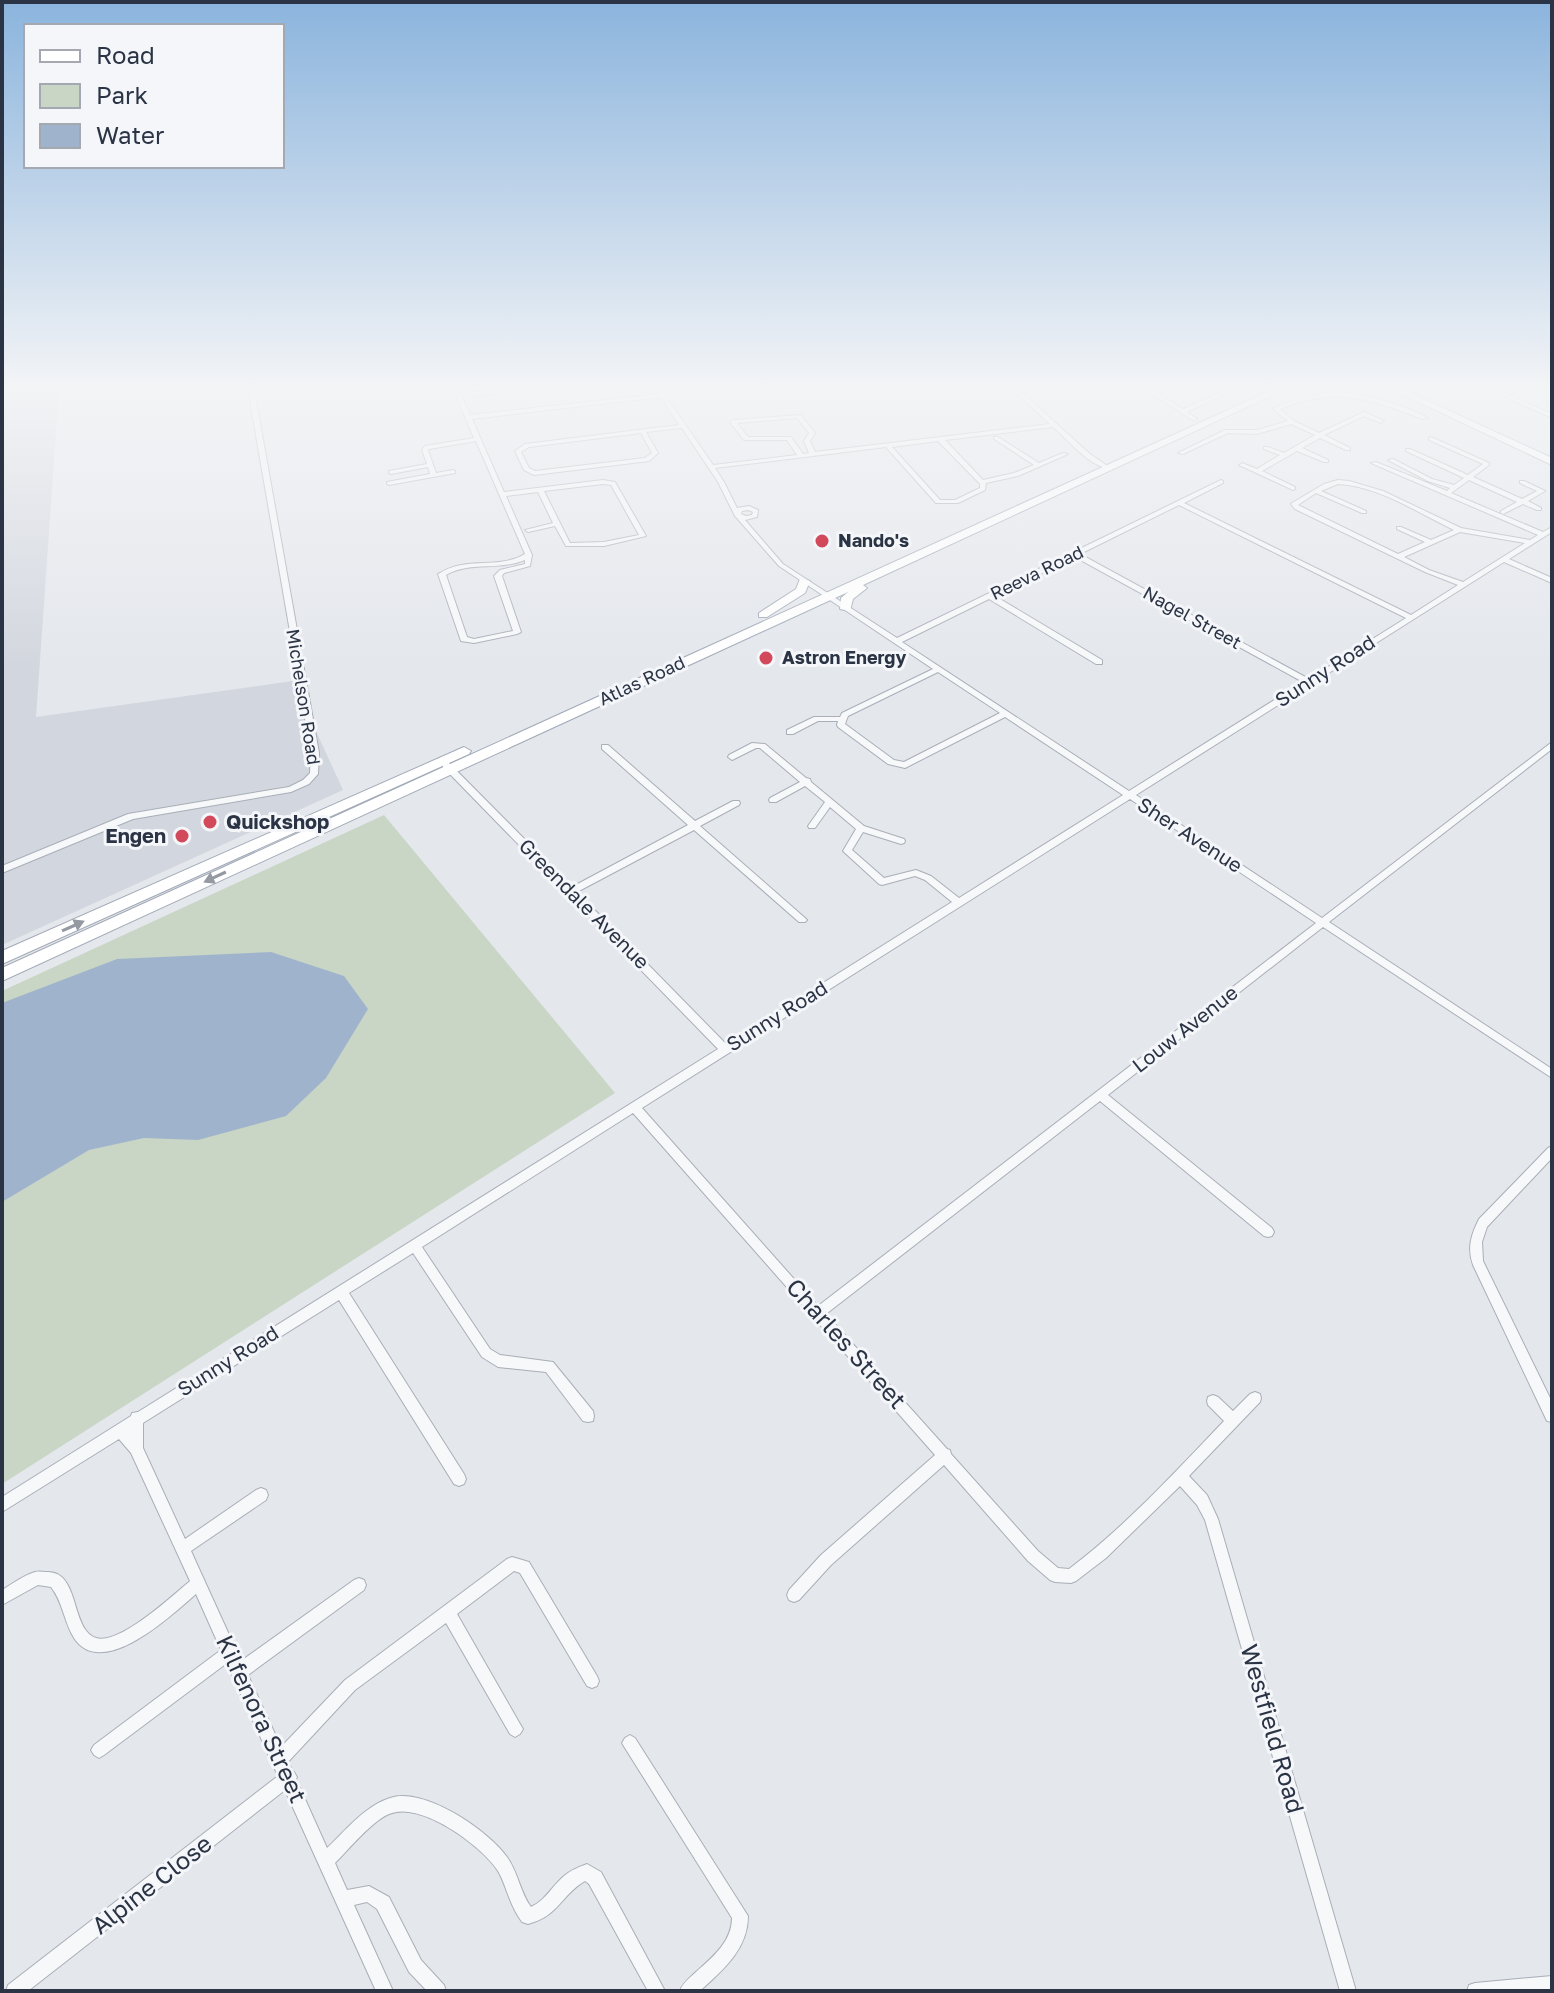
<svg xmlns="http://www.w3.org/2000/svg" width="1554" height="1993" viewBox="0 0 1554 1993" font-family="'Golos Text',sans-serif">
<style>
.built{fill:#d2d6de}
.green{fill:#c9d6c5}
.water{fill:#9fb4cc}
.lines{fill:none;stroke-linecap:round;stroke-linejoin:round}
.minor-casing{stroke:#a9aeb7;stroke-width:2}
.primary-casing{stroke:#a3abb8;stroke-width:2}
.minor{fill:#f7f8fa;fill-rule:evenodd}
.primary{fill:#fff;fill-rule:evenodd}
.oneway{fill:#959aa2}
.poi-dot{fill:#d1495b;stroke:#f4f6f9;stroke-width:3}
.labels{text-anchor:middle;stroke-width:6;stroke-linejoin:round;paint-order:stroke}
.far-poi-label{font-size:18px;font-weight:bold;fill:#2b3445;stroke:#f4f6f9;text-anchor:start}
.far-street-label{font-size:18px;fill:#2b3445;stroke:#f4f6f9}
.street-label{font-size:20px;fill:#2b3445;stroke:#f4f6f9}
.poi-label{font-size:20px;font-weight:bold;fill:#2b3445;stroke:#f4f6f9;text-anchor:start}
.near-street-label{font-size:24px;fill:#2b3445;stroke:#f4f6f9}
</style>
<rect width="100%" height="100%" fill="#e4e7ec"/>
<path class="built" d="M2 389H59L36 717 293 681 343 790 2 945Z"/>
<path class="green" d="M384 815 615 1093 2 1484V991Z"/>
<path class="water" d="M271 952 344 976 368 1009 326 1078 286 1116 198 1140 144 1138 89 1150 2 1202V1003L117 959Z"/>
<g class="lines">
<g class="minor-casing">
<path id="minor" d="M2 389H12L2 392Z
M248 389H254L319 753 318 774 309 784 291 792 133 819 2 873V866L128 814 289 787 303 780 310 773 311 753Z
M463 389H469L474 392 510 389H527L524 391 473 396Z
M657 389H661L713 465 797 455 787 440H744L730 422 733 420 801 415 815 433 810 441 815 452 1050 424 1012 389H1018L1090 454 1109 467V469C1088 465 1069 441 1053 427L945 440 983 480 1014 473 1034 465 994 439V437H998L1039 463 1063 453 1068 454 1018 476 986 483 985 490 958 503H936L886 447 715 468 724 482 737 508 749 506 758 510 757 517 745 520 783 564 897 638 1221 480 1223 481V483L1184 503 1411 615 1458 585 1425 572 1295 509 1291 504 1292 503 1324 484 1338 480 1349 481 1383 491 1461 528 1530 540 1538 535 1371 463 1376 462 1447 491 1450 488 1428 481 1388 460 1393 459 1432 479 1454 485 1464 478 1406 451V449H1410L1468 475 1483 464 1429 440V438L1431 437 1489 463V465L1473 477 1522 499 1537 491 1520 483V481H1524L1545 491 1528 501 1541 508V510H1537L1523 504 1503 514 1501 513V511L1517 502 1469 480 1451 493 1543 532 1552 527V532L1509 559 1552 578V583L1504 562 1136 795 1322 918 1552 742V749L1329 922 1552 1069V1078L1323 927 1108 1095 1272 1228 1274 1232 1272 1236 1268 1237 1264 1236 1100 1101 826 1314 947 1449 950 1450 951 1454 1038 1551 1058 1568 1069 1569C1126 1526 1175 1472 1224 1421L1208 1405 1207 1401 1208 1397 1213 1395 1218 1397 1233 1411 1250 1394 1255 1392 1260 1394 1261 1398 1260 1402 1189 1476 1207 1495 1218 1519 1356 1991H1340L1205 1520 1197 1505 1180 1486 1106 1558 1076 1581 1071 1583 1055 1582 1050 1580 1028 1561 944 1465 831 1565 799 1600 794 1602 789 1600 787 1595 789 1590 821 1555 935 1455 633 1113 422 1247 490 1349 500 1355 553 1362 593 1411 594 1416 593 1421 588 1422 583 1421 546 1372 498 1367 482 1357 413 1253 349 1293 464 1474 466 1479 464 1484 459 1486 454 1484 339 1300 143 1423V1448L185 1539 256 1490 261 1488 266 1490 268 1495 266 1500 191 1551 241 1661 354 1580 359 1578 364 1580 366 1585 364 1590 248 1675 281 1747 345 1680 507 1559 512 1557 529 1562 597 1676 599 1681 597 1686 592 1688 587 1686 520 1573 514 1571 457 1614 520 1724 523 1729 520 1734 515 1737 510 1734 446 1623 355 1690 288 1762 292 1770 294 1772 297 1777 296 1779 327 1848C346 1830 365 1806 390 1798 423 1786 488 1830 507 1857 518 1872 520 1892 531 1907 546 1900 552 1886 564 1876 571 1870 579 1867 587 1864L601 1872 665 1991H648L589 1884 585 1881C561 1895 559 1916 528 1924L522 1922 518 1916C509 1902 506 1885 498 1871 482 1846 420 1800 389 1814 372 1821 349 1849 335 1863L347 1890 369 1886 389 1897 421 1960 444 1985 446 1991H427L409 1972 377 1909 367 1902 354 1905 393 1991H376L285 1790 28 1991H6L8 1985 278 1776 227 1663 104 1755 99 1758 94 1755 91 1750 94 1745 221 1650 196 1594C172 1615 102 1681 74 1638 64 1622 63 1602 51 1587L38 1585 2 1605V1590C12 1584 24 1575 35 1572 39 1571 43 1572 47 1572 50 1572 56 1573 59 1575 78 1587 74 1631 96 1638 120 1645 172 1596 190 1581L131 1453 119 1439 2 1512V1497L131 1416 132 1413 138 1412 718 1049 443 767V763H449L572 887 688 825 602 749V745H608L695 821 733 801H739L740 803 739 805 700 826 805 918 807 920 805 922H799L694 830 577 892 726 1044 952 902 925 880 915 876 882 885 879 884 843 851 856 829 830 807 815 828H809L808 826 825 802 805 786 776 802H770L769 800 770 798 800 782 760 748H756L732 760 728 757 729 755 752 743 765 744 806 778 810 779 811 782 864 826 904 839 905 841 904 843 901 844 863 832 852 850 884 878 916 870 931 876 959 898 1123 795 1005 717 905 768 888 764 838 727 837 725 838 721H818L793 734H787V730L814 717H840L842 713 933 669 779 566 735 516 718 482 682 428 646 432 658 453 649 461 534 475 524 470 515 451 525 444 679 425 661 397 472 419 504 492 603 480 615 482 646 536 604 546H566L555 526 528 532 525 530 553 523 538 492 506 496 532 555 530 566 504 573 502 576 521 632 517 634 474 643 461 641 438 574 440 573C468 556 498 570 525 554L476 441 429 449 428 450 436 473 453 470 455 471V473L389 485 387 484V482L430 474 428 467 391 474 389 473V471L427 464 422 450 425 446 474 438 456 396 457 395 462 396 470 415 659 394ZM797 418 809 433 804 441 809 453 803 454 791 437H748L737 423ZM641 433 652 453 645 458 535 471 529 468 521 452 529 447ZM938 441 980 484V488L955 500H940L892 447ZM603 484 611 485 639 535 604 542 570 543 544 491ZM1338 484C1379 486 1418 513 1454 530L1431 540 1401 527H1397V529L1425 542 1398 554 1298 505 1316 493 1362 513H1366V511L1321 491ZM1179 505 1406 618 1309 679 1080 554ZM748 510 753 512 752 515 746 516 741 514 742 511ZM1460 532 1525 543 1463 582 1429 570 1404 557ZM1075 557 1303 682 1129 791 902 642 989 599 1096 664H1102V660L995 596ZM525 560V564L500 570 494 576 513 631 474 639 467 637 446 575C470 561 499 571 525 560ZM938 672 1000 713 904 762 894 760 845 724 848 716ZM1130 799 1316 923 818 1306 642 1108Z
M1144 389H1150L1183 409 1229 389H1236L1187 412 1196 418 1197 419 1194 421Z
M1488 389H1495L1552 414V418Z
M1334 392C1365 394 1400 403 1428 418L1423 419C1369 399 1336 386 1280 409L1294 421 1319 433 1364 412 1384 421 1381 423 1364 416 1324 435 1350 448V450H1346L1320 438 1302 448 1328 460V462H1324L1297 451 1262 471 1295 487V489L1293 490 1239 465 1242 463 1257 469 1280 455 1264 449V447H1268L1284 453 1315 435 1291 424 1257 434 1228 433 1183 454 1178 453 1225 430H1257L1288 421 1274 410V408C1294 399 1312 394 1334 392Z
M1552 1146V1158L1487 1227 1482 1242 1483 1261 1552 1402V1422L1547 1421 1473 1265C1467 1248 1471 1235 1479 1219L1548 1148Z
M630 1735 635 1738 748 1916C748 1949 723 1970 700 1991H680C683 1982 690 1978 697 1971 713 1957 732 1941 732 1918L625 1748 622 1743 625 1738Z
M1552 1976V1991H1467L1469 1985 1475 1983Z"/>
</g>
<g class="primary-casing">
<path id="primary" d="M1274 389H1286L863 585 867 588 853 599 850 611 840 609 841 598 848 592 2 981V968Z
M1391 389H1402L1552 458V465Z
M800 579 810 581 805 593 767 617H759V613L796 589Z
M464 747 471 751 469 754 2 964V951Z"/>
</g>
<use href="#minor" class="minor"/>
<use href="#primary" class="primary"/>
</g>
<defs><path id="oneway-solid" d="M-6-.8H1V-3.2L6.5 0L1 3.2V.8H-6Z" transform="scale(2)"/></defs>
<g class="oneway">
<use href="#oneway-solid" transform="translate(215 877) rotate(155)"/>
<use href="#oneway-solid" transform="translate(73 926) rotate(-24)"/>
</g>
<linearGradient id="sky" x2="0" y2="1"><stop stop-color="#8bb4dd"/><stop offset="0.58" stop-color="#f3f4f6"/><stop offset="1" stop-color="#f3f4f6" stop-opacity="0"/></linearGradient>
<rect width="1554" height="668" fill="url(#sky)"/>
<g class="poi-dot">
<circle cx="822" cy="541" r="8"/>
<circle cx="766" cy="658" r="8"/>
<circle cx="210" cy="822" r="8"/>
<circle cx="182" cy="836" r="8"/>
</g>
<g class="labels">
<g class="far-poi-label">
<text x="838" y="547">Nando's</text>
<text x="782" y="664">Astron Energy</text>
</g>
<g class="far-street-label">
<text transform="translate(1037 573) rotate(-26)" y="6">Reeva Road</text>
<text transform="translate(1192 618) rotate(29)" y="6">Nagel Street</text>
<text transform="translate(642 681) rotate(-25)" y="6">Atlas Road</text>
<text transform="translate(303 697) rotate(81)" y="6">Michelson Road</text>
</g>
<g class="street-label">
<text transform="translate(1325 671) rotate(-33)" y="7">Sunny Road</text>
<text transform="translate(1190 835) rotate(33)" y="7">Sher Avenue</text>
<text transform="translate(584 904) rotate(45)" y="7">Greendale Avenue</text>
<text transform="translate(777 1016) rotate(-32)" y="7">Sunny Road</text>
<text transform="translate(1185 1029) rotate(-38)" y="7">Louw Avenue</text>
<text transform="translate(228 1361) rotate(-32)" y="7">Sunny Road</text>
</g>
<g class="poi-label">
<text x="226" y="829">Quickshop</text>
<text x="166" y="843" text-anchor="end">Engen</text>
</g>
<g class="near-street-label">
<text transform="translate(846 1344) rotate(48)" y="8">Charles Street</text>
<text transform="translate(261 1719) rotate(65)" y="8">Kilfenora Street</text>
<text transform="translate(1272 1729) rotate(74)" y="8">Westfield Road</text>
<text transform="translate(152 1885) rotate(-38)" y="8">Alpine Close</text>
</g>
</g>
<rect width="1554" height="1993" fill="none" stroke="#2b3445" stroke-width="8"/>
<rect x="24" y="24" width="260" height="144" fill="#f4f6f9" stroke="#a4a8b1" stroke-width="2"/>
<rect x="40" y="50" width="40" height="12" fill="#ffffff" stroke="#a4a8b1" stroke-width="2"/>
<text x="96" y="64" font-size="24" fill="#2b3445">Road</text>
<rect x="40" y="84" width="40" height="24" fill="#c9d6c5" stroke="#a4a8b1" stroke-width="2"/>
<text x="96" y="104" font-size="24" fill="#2b3445">Park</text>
<rect x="40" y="124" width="40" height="24" fill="#9fb4cc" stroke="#a4a8b1" stroke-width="2"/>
<text x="96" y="144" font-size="24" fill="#2b3445">Water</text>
</svg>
